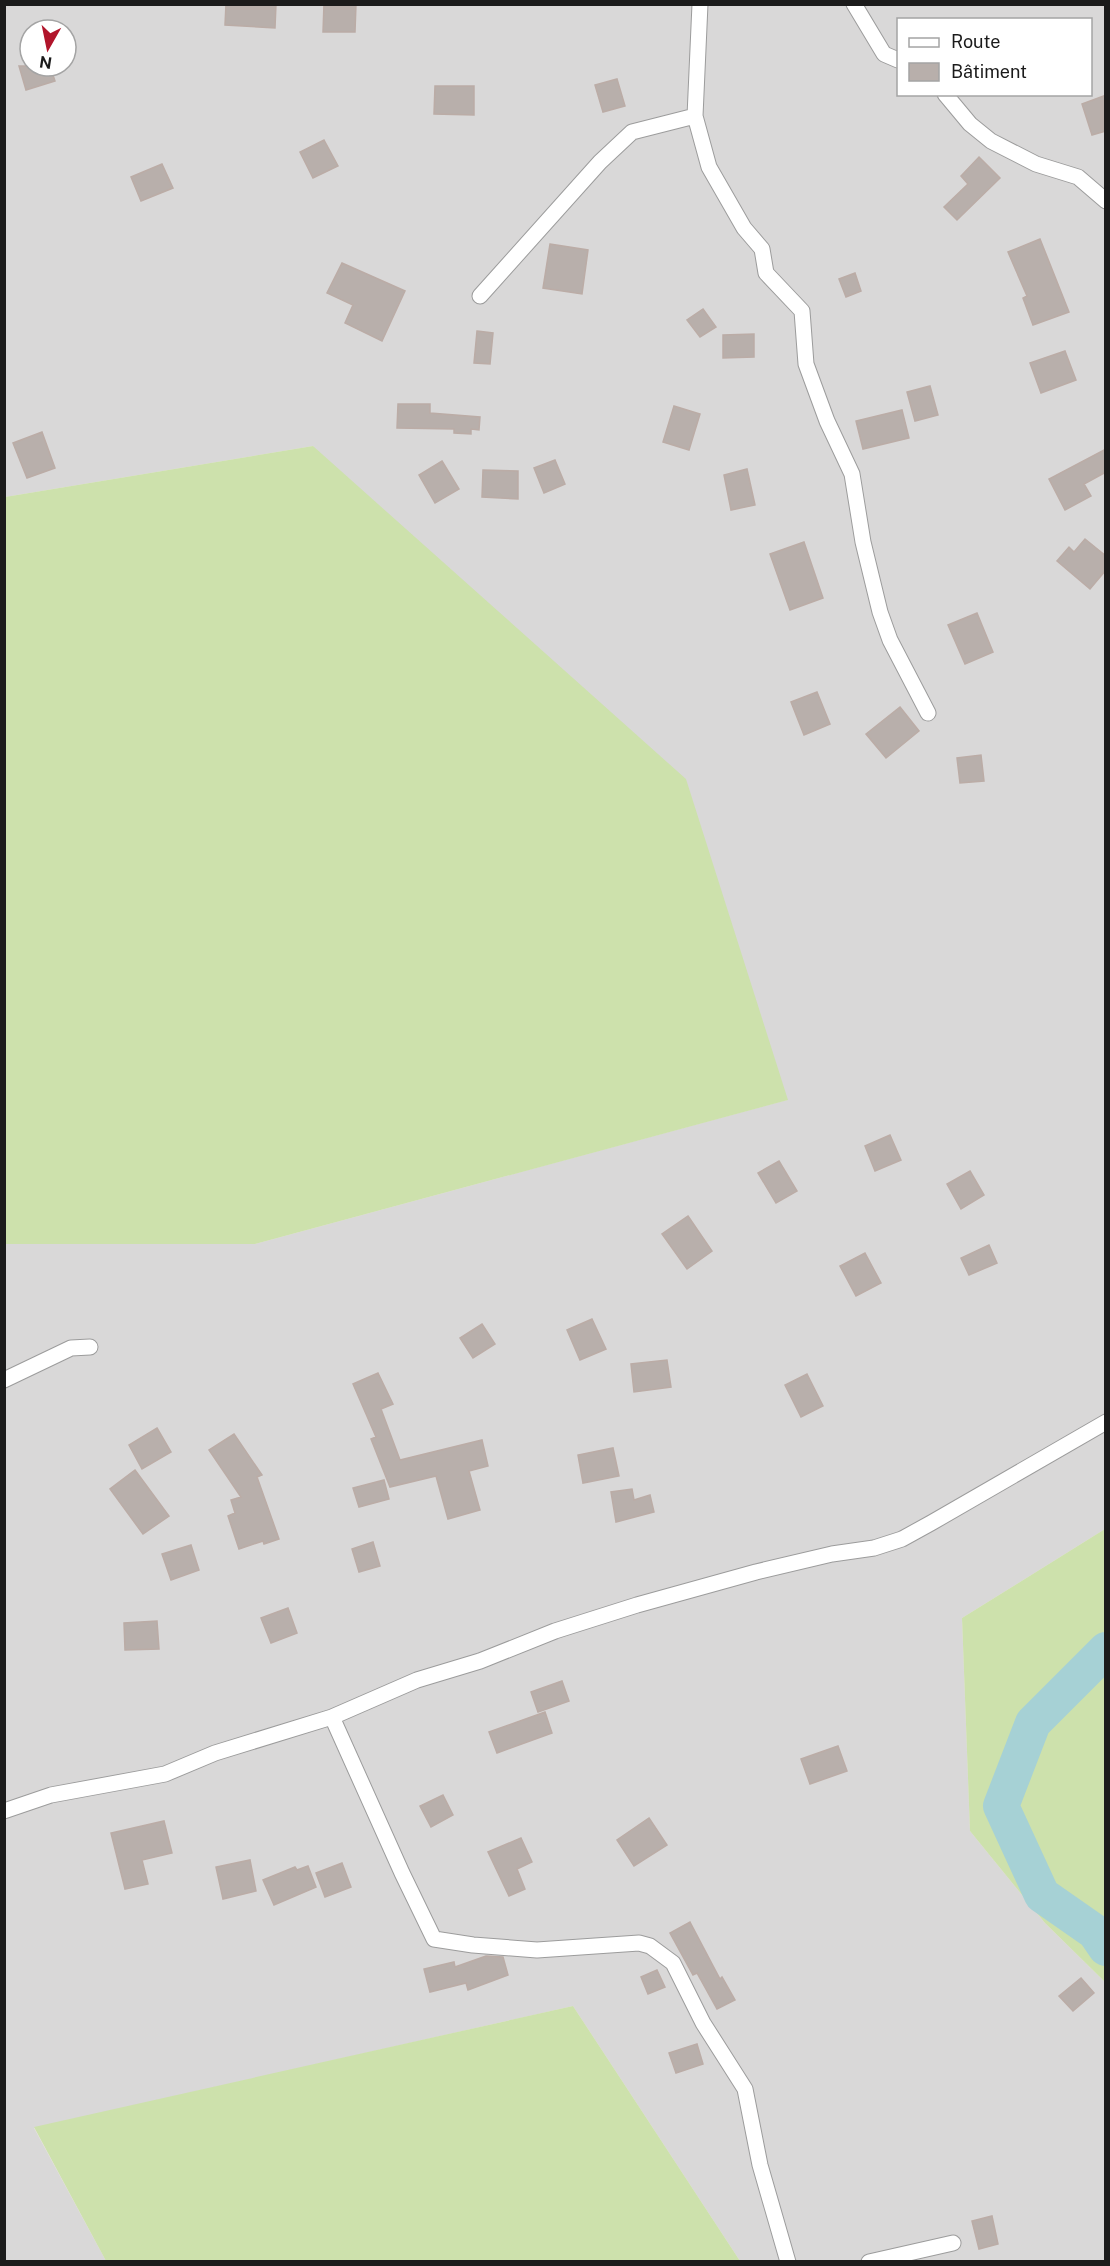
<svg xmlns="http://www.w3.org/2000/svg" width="1110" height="2266" viewBox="0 0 1110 2266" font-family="'Public Sans',sans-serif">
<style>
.residential{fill:#d9d8d8;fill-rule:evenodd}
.grass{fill:#cde1ac}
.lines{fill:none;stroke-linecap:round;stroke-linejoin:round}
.river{stroke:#a6d1d5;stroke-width:36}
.building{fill:#b8afab;stroke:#bbaca6;stroke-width:1.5}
.minor-casing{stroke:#9c9c9c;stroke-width:17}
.minor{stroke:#fff;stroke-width:15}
</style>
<rect width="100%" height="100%" fill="#ebe7e1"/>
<path class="residential" d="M5 5H1105V1529L962 1618 970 1831 1045 1923 1105 1982V2261H740L573 2006 34 2128 106 2261H5V1244H255L787 1100 313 446 5 497ZM898 20H1090V94H898ZM30 30H66V66H30Z"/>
<path class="grass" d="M313 446 686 779 788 1100 255 1244H5V497Z
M1105 1529V1982L1045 1923 970 1831 962 1618Z
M573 2006 740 2261H106L34 2127Z"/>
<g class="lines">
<path class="river" d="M1106 1650 1033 1723 1001 1806 1042 1895 1095 1932 1106 1948"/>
</g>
<path class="building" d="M226 4H276L275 28 225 25Z
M324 4H356L355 32H323Z
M19 66H50L55 81 26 90Z
M617 79 625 106 603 112 595 85Z
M435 86H474V115L434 114Z
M1106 95V131L1092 135 1082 104Z
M324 140 338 166 313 178 300 152Z
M979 157 1000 178 957 220 944 207 968 184 961 176Z
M162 164 173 188 141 201 131 177Z
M1040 239 1069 312 1033 325 1023 298 1027 296 1008 252Z
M550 244 588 250 582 294 543 288Z
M342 263 405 291 382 341 345 323 353 305 327 293Z
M855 273 861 291 846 297 839 279Z
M703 309 716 327 700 337 687 320Z
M477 331 493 333 490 364 474 363Z
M754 334V357L723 358V335Z
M1065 351 1076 380 1041 393 1030 363Z
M930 386 938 415 915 421 907 392Z
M398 404H430V413L480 417 479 430 471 429V434L454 433V429L397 428Z
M674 406 700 414 689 450 663 442Z
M902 410 909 438 863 449 856 421Z
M42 432 55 468 27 478 13 443Z
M1106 449V472L1084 484 1091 496 1065 510 1049 479Z
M555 460 565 484 544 493 534 468Z
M442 461 459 489 435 503 419 475Z
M747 469 755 505 731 510 724 475Z
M483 470 518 471V499L482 497Z
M1085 539 1106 556V570L1090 589 1057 561 1069 547 1074 552Z
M804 542 823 598 790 610 770 554Z
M977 613 993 652 965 664 948 625Z
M817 692 830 724 804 735 791 702Z
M900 707 919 731 886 758 866 734Z
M981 755 984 781 960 783 957 758Z
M890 1135 901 1160 875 1171 865 1146Z
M779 1161 797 1191 776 1203 758 1173Z
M970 1171 984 1195 961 1209 947 1184Z
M688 1216 712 1251 687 1269 662 1234Z
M989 1245 997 1263 969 1275 961 1258Z
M865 1253 881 1283 856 1296 840 1266Z
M592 1319 606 1349 580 1360 567 1330Z
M482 1324 495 1344 473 1358 460 1338Z
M667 1360 671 1387 634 1392 631 1364Z
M378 1373 393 1404 381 1409 400 1460 482 1440 488 1466 469 1471 480 1510 448 1519 436 1476 390 1487 371 1439 376 1437 353 1384Z
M807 1374 823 1406 801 1417 785 1385Z
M157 1428 171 1452 142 1469 129 1445Z
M234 1434 262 1475 257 1477 279 1539 264 1544 263 1541 239 1549 228 1516 235 1513 231 1500 241 1497 209 1450Z
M613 1448 619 1476 583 1483 578 1455Z
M135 1470 169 1516 143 1534 110 1489Z
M384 1480 389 1499 359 1507 353 1488Z
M632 1489 634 1500 650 1495 654 1512 616 1522 611 1492Z
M373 1542 380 1566 359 1572 352 1549Z
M191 1545 199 1570 171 1580 162 1554Z
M288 1608 297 1633 271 1643 261 1618Z
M157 1621 159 1649 125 1650 124 1623Z
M562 1681 569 1701 538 1712 531 1692Z
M545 1712 552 1733 497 1753 489 1732Z
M838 1746 847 1771 810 1784 801 1759Z
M443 1795 453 1815 431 1827 420 1806Z
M649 1818 667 1845 634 1866 617 1840Z
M164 1821 172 1853 142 1860 148 1884 125 1889 111 1833Z
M521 1838 532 1862 517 1869 525 1889 509 1896 488 1852Z
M250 1860 256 1891 223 1899 216 1867Z
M342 1863 351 1887 325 1897 316 1873Z
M308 1866 316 1887 274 1905 263 1880 295 1867 297 1870Z
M690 1922 720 1979 722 1977 735 2000 717 2009 697 1973 693 1975 670 1933Z
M486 1956 503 1957 508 1975 468 1990 466 1983 430 1992 424 1969 454 1962 455 1967Z
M657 1970 665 1987 648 1994 641 1977Z
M1081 1978 1094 1993 1073 2011 1059 1996Z
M697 2044 703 2064 676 2073 669 2053Z
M992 2216 998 2244 979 2249 972 2221Z"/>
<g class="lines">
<g class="minor-casing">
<path id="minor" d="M854 4 884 54 898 60
M945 94 970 124 991 141 1036 164 1078 177 1106 201
M695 116 709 167 744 228 762 249 766 273 802 311 806 364 827 421 852 474 863 542 880 612 890 640 928 713
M480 296 600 162 632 132 695 116 700 4
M4 1380 71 1348 90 1347
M332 1717 402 1873 434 1939 473 1945 537 1950 639 1943 650 1946 673 1963 703 2023 745 2089 760 2165 788 2262
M4 1811 51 1795 165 1774 215 1753 332 1717 417 1680 480 1661 555 1631 637 1605 756 1572 832 1554 874 1548 902 1539 931 1523 1106 1422
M869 2262 953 2243"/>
</g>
<use href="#minor" class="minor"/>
</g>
<rect width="1110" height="2266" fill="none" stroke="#1b1b1b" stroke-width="12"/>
<rect x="897" y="18" width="195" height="78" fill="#ffffff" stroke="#a4a4a4" stroke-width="1.5"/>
<rect x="909" y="38" width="30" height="9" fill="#ffffff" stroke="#a4a4a4" stroke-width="1.5"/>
<text x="951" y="48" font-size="18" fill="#1b1b1b">Route</text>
<rect x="909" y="63" width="30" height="18" fill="#b8afab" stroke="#a4a4a4" stroke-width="1.5"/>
<text x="951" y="78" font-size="18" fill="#1b1b1b">Bâtiment</text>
<g transform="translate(48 48) rotate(189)"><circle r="28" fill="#ffffff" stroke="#a4a4a4" stroke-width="1.5"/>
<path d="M0-4.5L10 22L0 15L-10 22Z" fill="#b1152b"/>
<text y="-9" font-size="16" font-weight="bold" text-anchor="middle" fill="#1b1b1b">N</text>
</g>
</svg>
